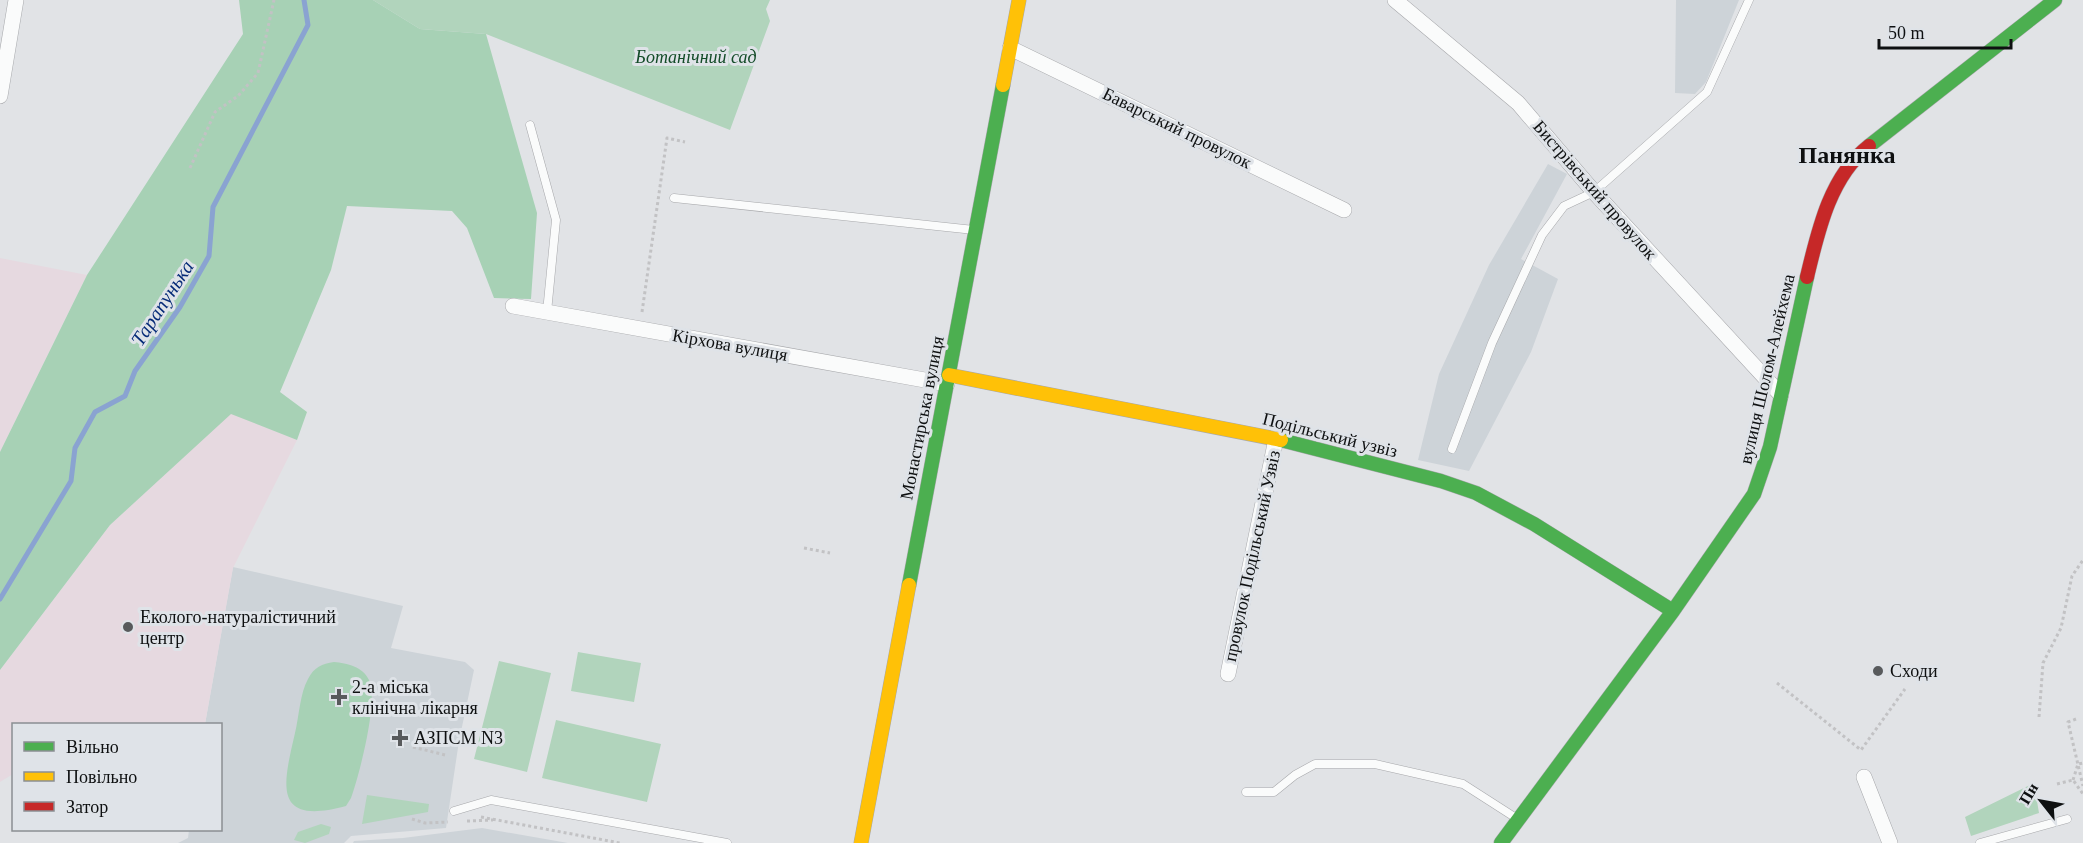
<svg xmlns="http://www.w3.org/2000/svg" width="2083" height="843" viewBox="0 0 2083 843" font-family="'Times New Roman',serif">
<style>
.built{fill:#cdd3d8}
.education{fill:#e6d9e0}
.green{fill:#b1d4bc}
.forest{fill:#a7d1b5}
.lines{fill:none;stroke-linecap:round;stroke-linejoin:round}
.stream{stroke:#8aa3d1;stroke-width:5}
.lane-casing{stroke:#a7a8ab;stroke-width:9}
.street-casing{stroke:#a7a8ab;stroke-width:16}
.fast-casing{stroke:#a7a8ab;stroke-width:15}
.slow-casing{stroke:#a7a8ab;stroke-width:15}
.jam-casing{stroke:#a7a8ab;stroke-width:15}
.path{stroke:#c2c2c4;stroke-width:3;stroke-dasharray:3 3;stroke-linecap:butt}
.lane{stroke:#fafbfb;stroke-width:8}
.street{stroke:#fafbfb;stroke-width:15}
.fast{stroke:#4caf50;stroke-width:14}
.slow{stroke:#ffc107;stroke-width:14}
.jam{stroke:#c62828;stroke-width:14}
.poi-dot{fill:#585a5c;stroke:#dfe3e8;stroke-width:2}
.labels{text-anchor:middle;stroke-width:6;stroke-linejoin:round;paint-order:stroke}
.park-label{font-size:18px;font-style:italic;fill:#144c29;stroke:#dfe3e8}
.street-label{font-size:18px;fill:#0e1011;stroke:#dfe3e8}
.poi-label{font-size:18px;fill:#0e1011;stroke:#dfe3e8;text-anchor:start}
.water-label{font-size:20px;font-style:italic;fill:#052a77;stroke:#dfe3e8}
.district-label{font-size:24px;font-weight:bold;fill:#0e1011;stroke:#dfe3e8}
</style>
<rect width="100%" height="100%" fill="#e1e3e6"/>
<path class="built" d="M1676 0H1739L1706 82 1695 94 1675 93Z
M1548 164 1567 174 1521 259 1558 279 1531 352 1469 471 1418 460 1439 374 1489 265Z
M233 567 403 606 391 648 465 662 474 670 459 741 446 828 351 836 344 843H178L188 838 189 830H220V724H205Z
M482 828 568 843H353L354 841 403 838Z"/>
<path class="education" d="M0 258 87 275 0 452Z
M231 413 297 440 233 568 205 724H14L13 774 0 782V670L110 525Z"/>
<path class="green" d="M373 0H770L766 9 770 21 730 130 486 34 420 29Z
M578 652 641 663 634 702 571 691Z
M499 661 551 673 527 772 474 759Z
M556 720 661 744 647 802 542 778Z
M2034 783 2039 813 1971 836 1965 817Z
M367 795 429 804 428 812 362 824Z
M321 824 331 827 329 834 305 843 294 840 298 832Z"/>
<path class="forest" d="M239 0H373L420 29 486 34 537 213 531 299 494 298 467 228 452 211 347 206 331 270 280 392 307 412 297 440 231 414 110 525 0 670V452L87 275 243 34Z
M334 662C347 663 363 667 369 680 379 700 359 776 351 798L346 806C272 826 283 785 295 733 299 717 300 693 308 679 314 667 322 664 334 662Z"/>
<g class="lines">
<path class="stream" d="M0 599 71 481 75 448 95 412 125 396 135 371 180 307 209 256 213 207 308 25 304 0"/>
<g class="lane-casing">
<path id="lane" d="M530 125 556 220 547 312
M674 198 974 230
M1452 449 1492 343 1542 235 1564 206 1594 192 1707 92 1749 0
M1246 792H1274L1295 775 1315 764H1375L1463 784 1516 818
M454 811 491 800 727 843
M1980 843 2067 819"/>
</g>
<g class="street-casing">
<path id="street" d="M1395 0 1518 103 1594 192 1781 395
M1010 48 1344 210
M0 96 16 0
M513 306 947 384
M1228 674 1276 439
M1864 777 1890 843"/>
</g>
<g class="fast-casing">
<path id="fast" d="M1869 146 2055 0
M1281 440 1441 481 1476 493 1534 524 1673 611
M909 585 1003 85
M1501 843 1673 611 1754 494 1770 447 1807 277"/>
</g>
<g class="slow-casing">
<path id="slow" d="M1003 85 1019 0
M949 375 1281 440
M861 843 909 585"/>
</g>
<g class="jam-casing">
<path id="jam" d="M1807 277C1818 231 1830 176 1869 146"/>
</g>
<path class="path" d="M190 168 215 112 238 96 258 73 274 0
M642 312 667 138 685 142
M804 548 830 553
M1777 683 1861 750 1905 689
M2039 717 2043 663 2061 628 2072 576 2083 560
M2076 719 2068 722 2083 786
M413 747 445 755
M2073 780 2078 764 2083 763
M2057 784 2073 780 2083 794
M481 817 620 843
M412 819 425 823 448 822
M467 821 493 820"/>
<use href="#lane" class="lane"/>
<use href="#street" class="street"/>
<use href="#fast" class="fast"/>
<use href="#slow" class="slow"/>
<use href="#jam" class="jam"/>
</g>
<g class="poi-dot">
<circle cx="128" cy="627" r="6"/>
<circle cx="1878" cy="671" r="6"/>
<path d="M336 688h6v6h6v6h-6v6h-6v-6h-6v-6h6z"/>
<path d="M397 729h6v6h6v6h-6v6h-6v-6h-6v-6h6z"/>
</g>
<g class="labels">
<g class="park-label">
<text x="696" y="63">Ботанічний сад</text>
</g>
<g class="street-label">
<text transform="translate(1177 128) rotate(26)" y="6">Баварський провулок</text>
<text transform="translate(1595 190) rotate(49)" y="6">Бистрівський провулок</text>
<text transform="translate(730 345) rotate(10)" y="6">Кірхова вулиця</text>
<text transform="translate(1767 369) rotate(-77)" y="6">вулиця Шолом-Алейхема</text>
<text transform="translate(922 418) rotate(-79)" y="6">Монастирська вулиця</text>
<text transform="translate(1330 435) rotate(14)" y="6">Подільський узвіз</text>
<text transform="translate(1252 556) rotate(-78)" y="6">провулок Подільський Узвіз</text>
</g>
<g class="poi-label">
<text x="140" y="623">Еколого-натуралістичний<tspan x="140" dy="21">центр</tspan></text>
<text x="1890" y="677">Сходи</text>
<text x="352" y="693">2-а міська<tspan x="352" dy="21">клінічна лікарня</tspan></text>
<text x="414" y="744">АЗПСМ N3</text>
</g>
<g class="water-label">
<text transform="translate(162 303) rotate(-57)" y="7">Тарапунька</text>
</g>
<g class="district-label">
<text x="1847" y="163">Панянка</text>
</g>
</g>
<rect x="12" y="723" width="210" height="108" fill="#dfe3e8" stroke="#8b8f92" stroke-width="1.5"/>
<rect x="24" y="742" width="30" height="9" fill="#4caf50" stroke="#8b8f92" stroke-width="1.5"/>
<text x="66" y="753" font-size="18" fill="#0e1011">Вільно</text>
<rect x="24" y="772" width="30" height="9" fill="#ffc107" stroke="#8b8f92" stroke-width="1.5"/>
<text x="66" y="783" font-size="18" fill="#0e1011">Повільно</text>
<rect x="24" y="802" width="30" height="9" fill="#c62828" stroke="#8b8f92" stroke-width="1.5"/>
<text x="66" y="813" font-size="18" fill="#0e1011">Затор</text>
<g transform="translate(2041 801) rotate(301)" stroke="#dfe3e8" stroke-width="4.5" paint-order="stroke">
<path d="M0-4.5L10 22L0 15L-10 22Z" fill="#0e1011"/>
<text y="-9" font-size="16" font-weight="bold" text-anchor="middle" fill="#0e1011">Пн</text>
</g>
<path d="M1879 39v9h132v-9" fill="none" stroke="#0e1011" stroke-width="3"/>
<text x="1888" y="39" font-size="18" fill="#0e1011" stroke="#dfe3e8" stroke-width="4.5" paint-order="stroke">50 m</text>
</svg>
